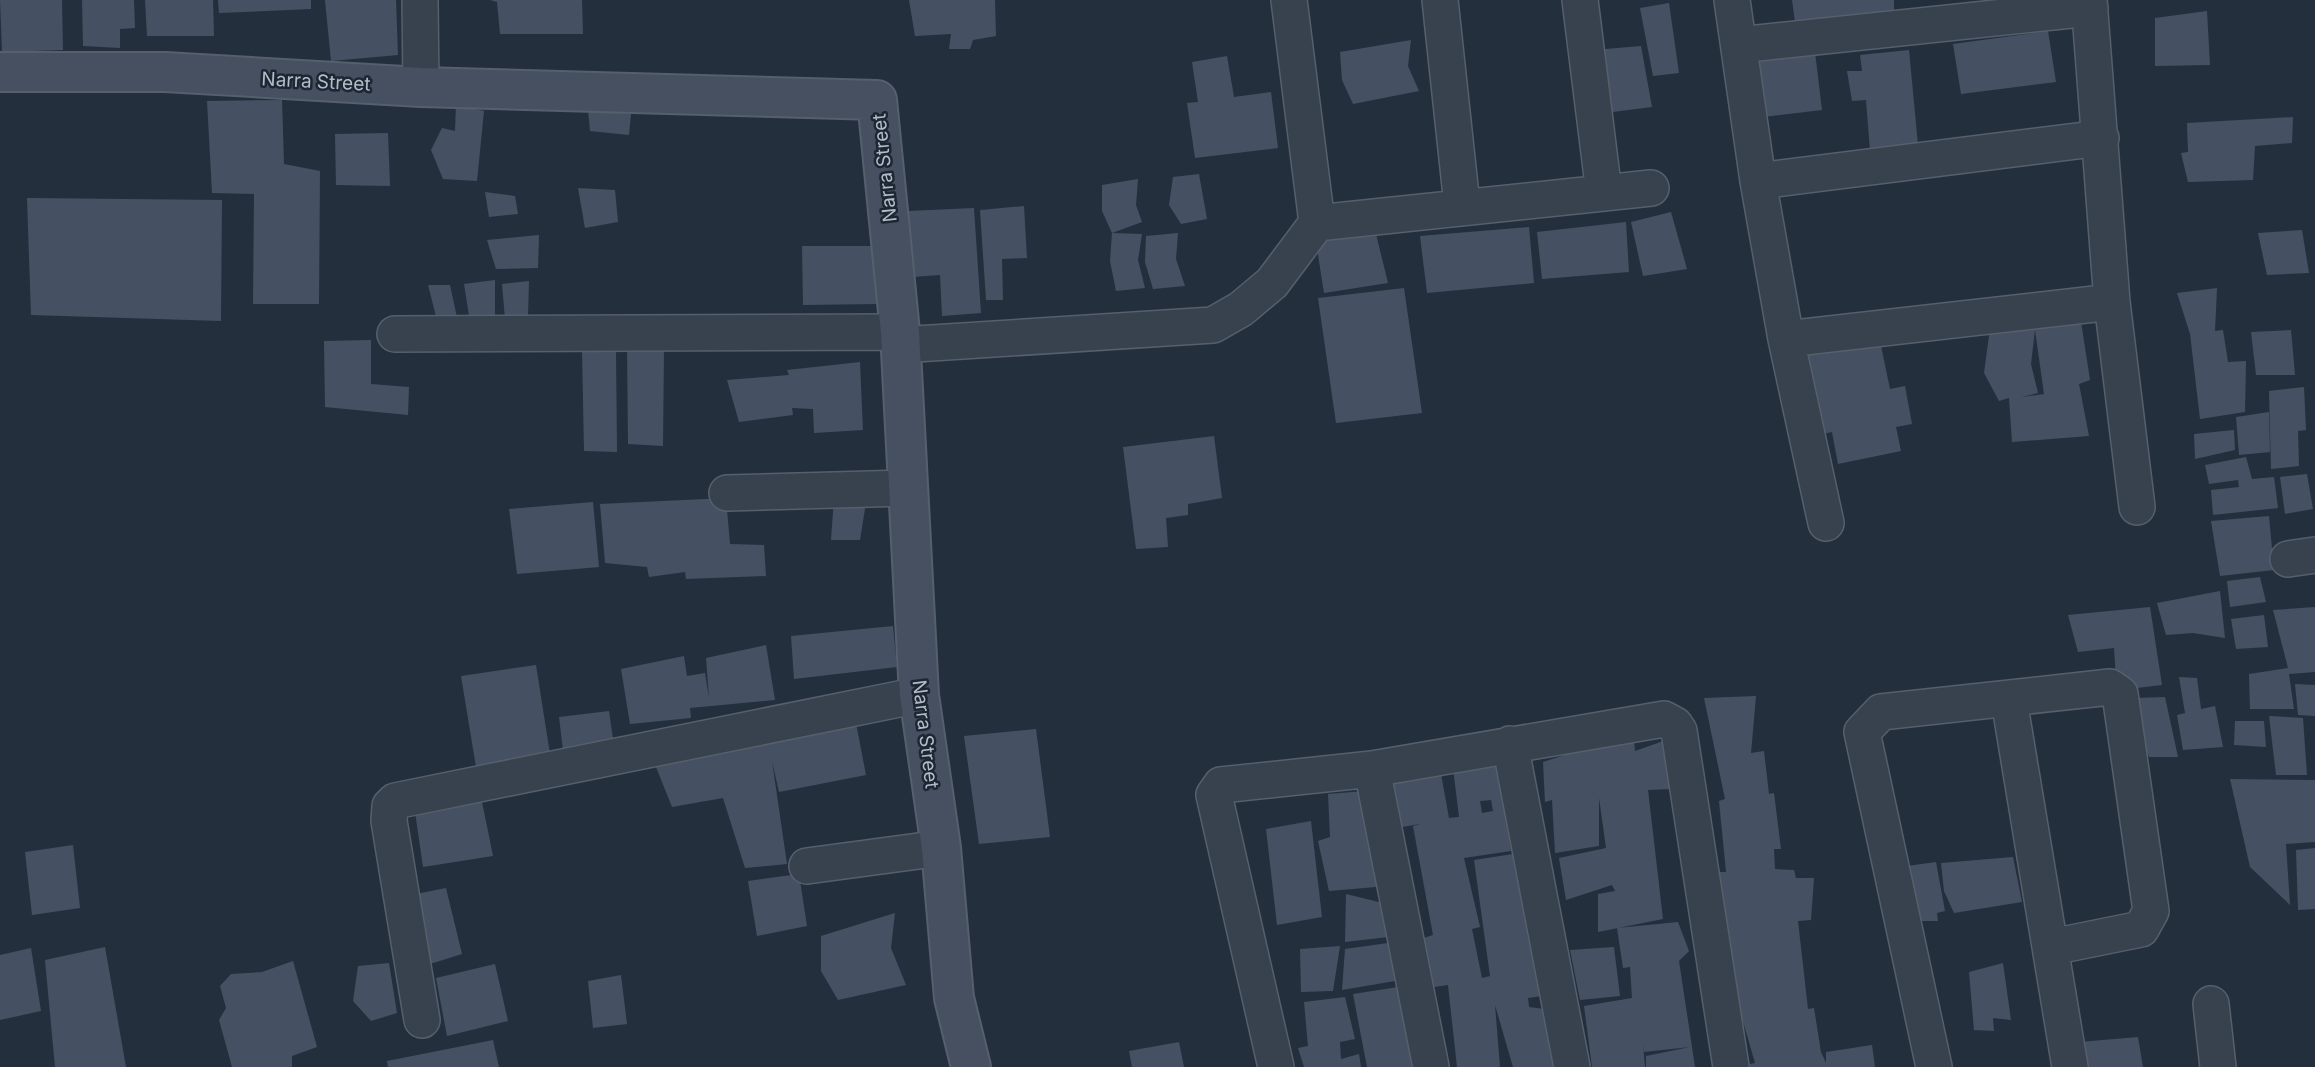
<svg xmlns="http://www.w3.org/2000/svg" width="2315" height="1067" viewBox="0 0 2315 1067" font-family="Inter,sans-serif">
<style>
.building{fill:#455162;fill-rule:evenodd}
.lines{fill:none;stroke-linecap:round;stroke-linejoin:round}
.street-casing{stroke:#565f6c;stroke-width:38}
.secondary-casing{stroke:#565f6c;stroke-width:42}
.street{stroke:#38414e;stroke-width:35}
.secondary{stroke:#465061;stroke-width:38}
.labels{text-anchor:middle;stroke-width:5;stroke-linejoin:round;paint-order:stroke}
.street-label{font-size:19px;fill:#b4bcc9;stroke:#1d2633}
</style>
<rect width="100%" height="100%" fill="#242f3e"/>
<path class="building" d="M0 0H62L63 50 2 52Z
M82 0H134L135 28 120 29V48L83 46Z
M145 0H213L214 36H147Z
M218 0H311V9L219 13Z
M325 0H396L398 55 331 61Z
M490 0H582L583 34H500L497 2Z
M909 0H995L996 36 973 40 970 49H949L951 34 915 36Z
M1792 0H1894V14L1795 22Z
M1669 3 1679 73 1653 76 1640 8Z
M2207 11 2210 65 2155 66V18Z
M2048 31 2056 82 1961 94 1953 44Z
M1411 40 1408 66 1419 91 1353 104 1342 80 1340 52Z
M1641 46 1652 107 1605 113 1594 50Z
M1909 50 1918 145 1870 151 1866 100 1852 101 1847 71H1862L1860 55Z
M1815 52 1822 110 1755 118 1748 60Z
M1227 56 1234 97 1271 92 1278 148 1195 158 1187 103 1198 102 1192 62Z
M282 100 284 164 320 171 319 304H253L254 194 212 193 207 101Z
M456 105 484 111 477 181 443 179 431 150 442 128 455 131Z
M588 110 631 114 629 135 590 131Z
M2293 117 2292 143 2255 146 2253 180 2188 182 2181 153 2188 152 2187 123Z
M388 133 390 186 336 185 335 134Z
M1199 174 1207 219 1181 224 1169 205 1173 177Z
M1138 179 1136 205 1142 222 1112 233 1142 234 1138 260 1145 288 1116 291 1110 261 1112 233 1102 211V185Z
M578 188 615 190 618 222 585 228Z
M485 192 515 196 518 214 489 217Z
M27 198 222 200 221 321 31 315Z
M1024 206 1027 258 1002 259 1003 300H986L980 210Z
M974 208 981 313 942 316 940 275 912 277 908 211Z
M1671 212 1687 269 1643 276 1631 222Z
M1626 222 1629 272 1542 279 1537 232Z
M1529 227 1534 283 1427 293 1420 236Z
M1375 230 1388 283 1324 293 1316 242Z
M2302 230 2309 273 2267 275 2258 233Z
M1178 233 1176 259 1185 286 1153 289 1145 262 1146 236Z
M539 235 538 268 496 269 487 240Z
M802 246H877L878 304 803 305Z
M495 280V318L470 322 464 284Z
M529 281 528 316 505 319 502 284Z
M428 285H450L458 322 438 324Z
M1404 288 1422 413 1336 423 1318 298Z
M2217 288 2215 331 2223 330 2228 362 2246 361 2245 412 2200 419 2190 334 2177 293Z
M2080 315 2090 380 2079 384 2089 436 2012 442 2009 398 1999 401 1984 373 1990 328 2035 330 2034 322ZM2035 330 2044 394 2022 397 2038 393 2031 364Z
M2291 330 2295 375H2256L2251 332Z
M1879 336 1890 389 1905 386 1912 424 1896 427 1901 451 1838 464 1832 432 1813 436 1805 350Z
M371 340V384L409 387 408 415 325 407 324 341Z
M627 345 664 346 663 446 628 444Z
M582 349 616 351 617 452 584 451Z
M860 362 863 430 814 433 813 409 792 408 793 415 739 422 727 380 789 375 787 370Z
M2304 387 2306 430 2298 431 2299 466 2271 469 2269 391Z
M2269 412 2270 452 2239 455 2236 417Z
M2234 430 2235 450 2195 459 2194 434Z
M1214 436 1222 498 1188 504V515L1166 518 1168 547 1136 549 1123 447Z
M2246 457 2252 479 2274 477 2278 508 2213 515 2211 490 2239 487 2238 480 2209 484 2205 465Z
M2307 474 2313 509 2285 514 2280 477Z
M867 496 860 540H831L834 498Z
M726 498 730 544 764 545 766 576 686 579 685 572 649 577 647 567 605 563 600 504Z
M593 502 599 567 517 574 509 509Z
M2269 516 2274 570 2220 576 2211 521Z
M2260 577 2266 602 2230 607 2227 581Z
M2220 591 2225 638 2193 633 2166 635 2157 603Z
M2150 607 2162 685 2128 689 2116 680 2114 648 2078 652 2068 615Z
M2315 607V672L2289 674 2294 709H2250L2249 674 2288 668 2273 610Z
M2264 615 2268 647 2236 649 2231 619Z
M893 626 897 667 794 679 791 636Z
M766 645 775 700 690 708 691 718 630 724 621 669 684 656 687 676 705 673 709 698 706 658Z
M536 665 550 754 476 767 461 676Z
M2179 677 2197 678 2201 709 2215 706 2223 747 2183 750 2177 715 2185 713Z
M2295 684 2315 685V716L2298 715Z
M1756 696 1751 753 1764 751 1769 794 1774 793 1781 849H1774L1775 869 1794 870 1796 878H1814L1811 920 1798 921 1808 1009 1814 1008 1821 1052 1826 1063V1052L1872 1045 1875 1067H1750V1064L1755 1063 1742 1018 1715 872H1726L1719 801 1725 799 1704 698Z
M2165 697 2178 757H2149L2139 730 2135 698Z
M609 711 614 746 564 759 559 717Z
M2269 716 2303 718 2307 775H2276Z
M855 718 866 775 779 792 772 761 787 864 745 868 723 798 672 807 654 762Z
M2235 721H2264L2266 747 2234 745Z
M1036 729 1050 837 979 844 964 736Z
M1634 739 1635 751 1669 739 1671 789 1648 790 1663 919 1598 932V894L1615 891 1612 885 1566 900 1559 858 1606 848 1599 798V846L1555 853 1552 800 1545 802 1543 762 1580 750Z
M1507 761 1512 796 1501 798 1515 797 1518 818 1506 819 1511 851 1464 858 1480 927 1472 929 1482 978 1490 976 1474 860 1526 852 1542 996 1528 998 1529 1007 1552 1010 1556 1045 1548 1047 1562 1046 1566 1067H1513L1495 1005 1500 1067H1457L1448 985 1434 987 1424 938 1433 935 1413 826 1420 824 1402 827 1391 772 1439 763 1449 818 1459 817 1453 768ZM1491 800 1493 811 1482 813 1480 801Z
M2230 779 2315 780V842L2286 844 2290 905 2250 867Z
M1365 791 1387 886 1329 891 1318 841 1330 837 1328 794Z
M480 792 493 856 423 867 414 805Z
M1311 821 1322 917 1277 925 1266 829Z
M73 845 80 908 32 915 25 852Z
M2315 848V909L2298 910 2296 850Z
M2013 857 2022 902 1954 913 1944 891 1941 863Z
M1936 862 1945 911 1937 913 1938 921H1910L1900 867Z
M799 874 807 926 757 936 748 881Z
M446 888 462 954 427 965 411 895Z
M1346 894 1391 905 1397 936 1345 942Z
M895 913 891 948 906 985 838 1000 821 971V936Z
M1678 922 1689 951 1679 961 1695 1067H1646V1056L1690 1047 1644 1052 1643 1044 1645 1067H1592L1584 1006 1632 998 1630 967 1623 968 1617 928Z
M1395 942 1401 980 1342 990 1345 949Z
M1340 946 1333 991 1301 992 1300 949Z
M105 947 126 1067H55L45 960Z
M1614 947 1620 996 1580 1000 1570 950Z
M31 948 41 1011 0 1020V955Z
M293 961 317 1047 292 1056V1067H232L219 1020 226 1008 220 986 231 974 262 972Z
M389 963 397 1013 371 1021 353 1001 358 966Z
M2003 963 2011 1020 1993 1018 1994 1031 1974 1030 1969 972Z
M495 964 508 1021 447 1036 436 978Z
M621 975 627 1024 593 1028 588 981Z
M1411 985 1424 1067H1367L1353 994Z
M1345 997 1355 1039 1340 1042 1341 1059 1359 1054 1361 1067H1304L1298 1048 1308 1046 1304 1002Z
M2138 1037 2143 1067H2082L2079 1042Z
M493 1040 499 1067H388L387 1061Z
M1179 1042 1184 1067H1132L1129 1051Z"/>
<g class="lines">
<g class="street-casing">
<path id="street" d="M420 0 421 87
M1289 0 1317 223
M1440 0 1462 205
M1580 0 1604 193
M1732 0 1758 181 1786 339 1826 523
M2089 0 2112 302 2137 507
M1739 45 2090 8
M1758 181 2101 138
M395 334 900 332
M1786 339 2112 302
M900 345 1213 325 1241 309 1272 283 1317 223 1651 188
M727 493 906 488
M2288 559 2315 555
M2009 700 2070 1067
M1510 744 1572 1067
M1372 769 1431 1067
M807 866 941 848
M2211 1004 2218 1067
M422 1020 389 821 390 806 395 801 919 695
M1276 1067 1214 795 1221 785 1372 769 1664 719 1675 725 1679 731 1731 1067
M1934 1067 1862 732 1881 712 2110 687 2120 694 2151 911 2141 929 2052 947"/>
</g>
<g class="secondary-casing">
<path id="secondary" d="M0 72H165L421 87 877 100 900 332 919 695 941 848 954 998 971 1067"/>
</g>
<use href="#street" class="street"/>
<use href="#secondary" class="secondary"/>
</g>
<g class="labels">
<g class="street-label">
<text transform="translate(316 81) rotate(3)" y="7">Narra Street</text>
<text transform="translate(884 168) rotate(-96)" y="7">Narra Street</text>
<text transform="translate(926 734) rotate(83)" y="7">Narra Street</text>
</g>
</g>
</svg>
